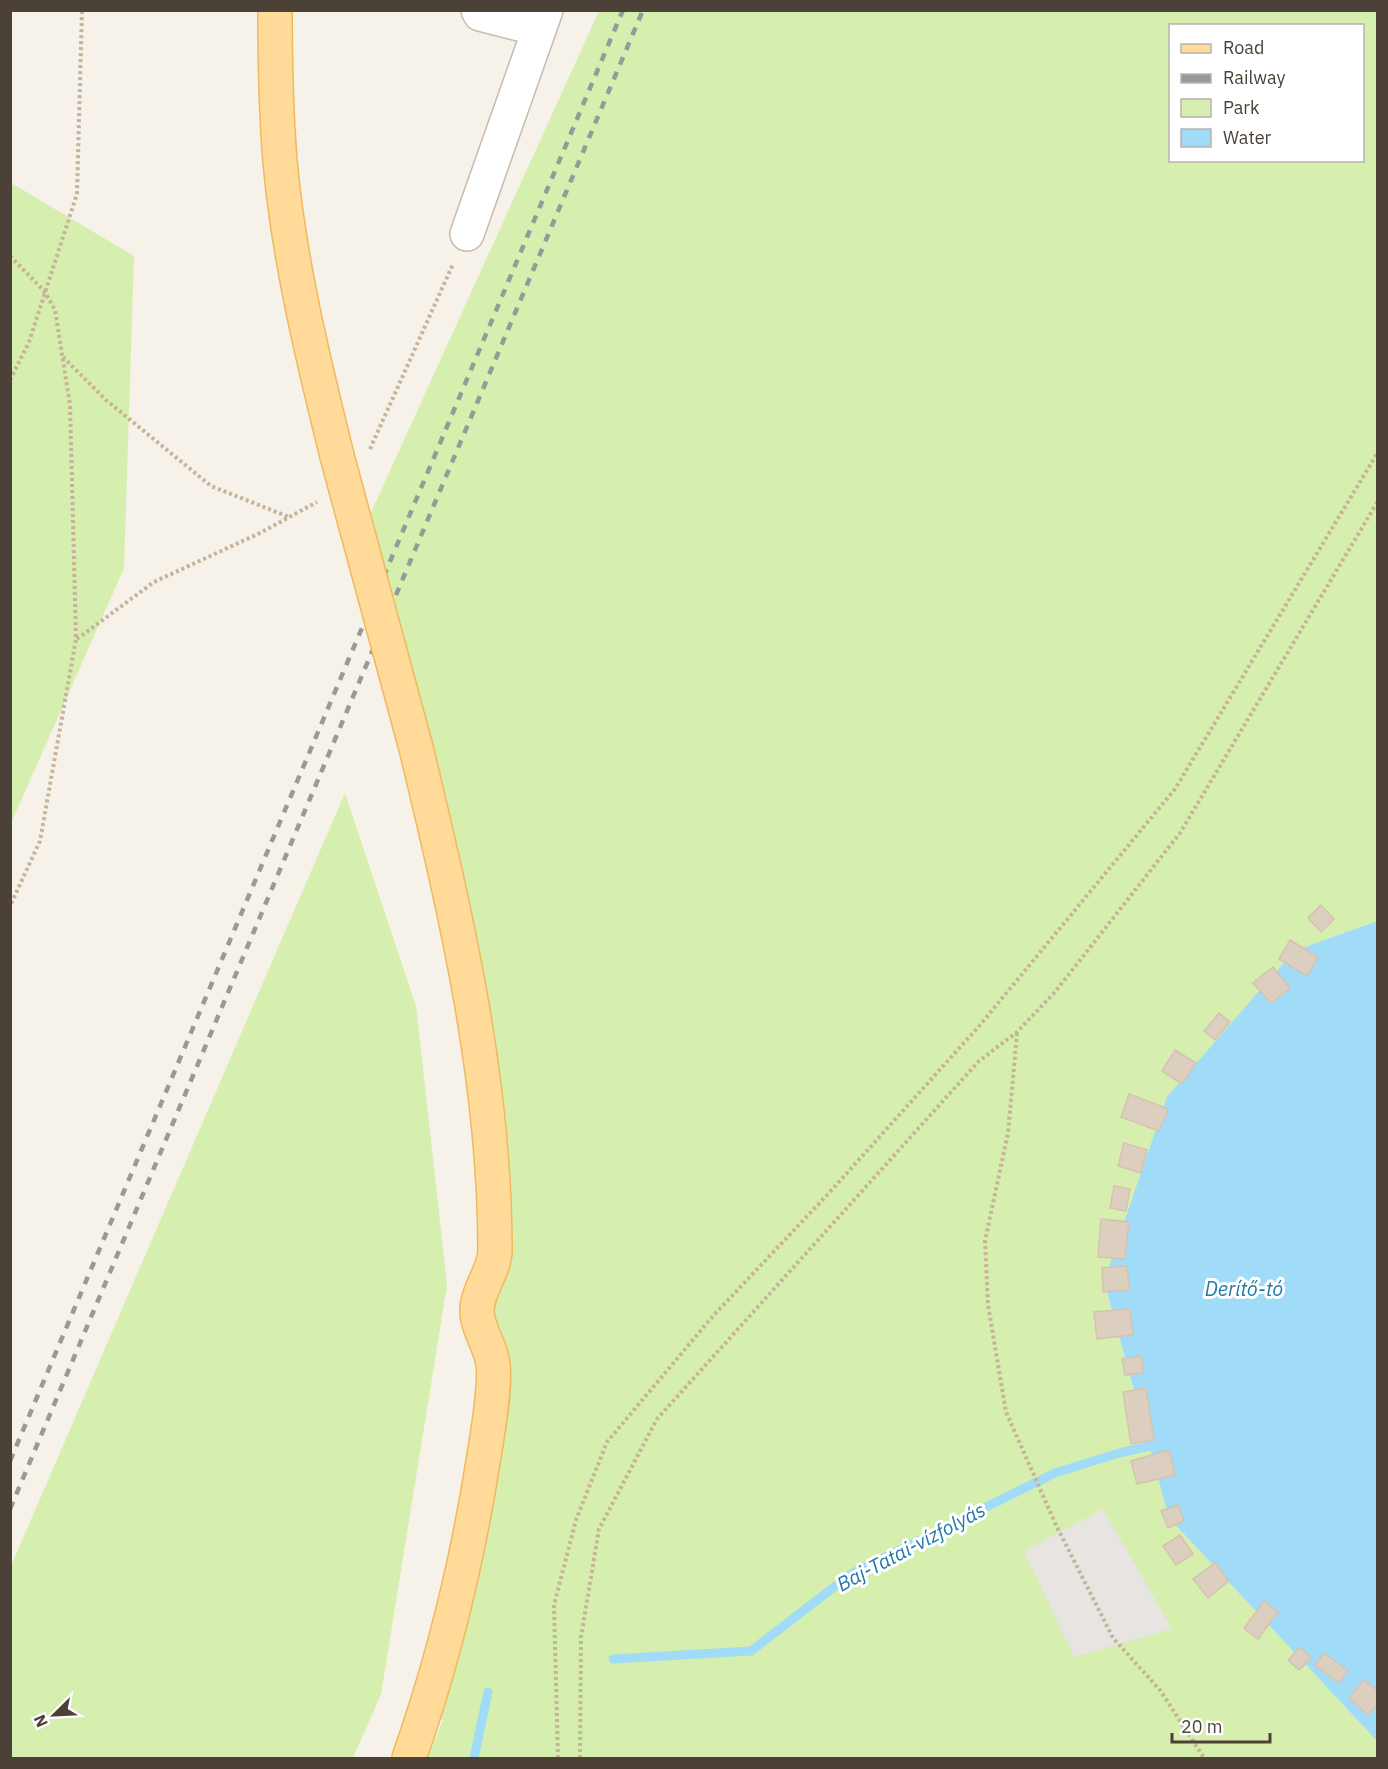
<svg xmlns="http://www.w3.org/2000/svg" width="1388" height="1769" viewBox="0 0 1388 1769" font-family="'IBM Plex Sans',sans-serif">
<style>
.green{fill:#d6eeae;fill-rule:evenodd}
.parking{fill:#e7e4e1}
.water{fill:#a0dbf8}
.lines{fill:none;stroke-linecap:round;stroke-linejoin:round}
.stream{stroke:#a0dbf8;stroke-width:9}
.building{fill:#dccfc0;stroke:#d5c3b0;stroke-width:1.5}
.minor-casing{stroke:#c6bbad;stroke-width:36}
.primary-casing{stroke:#f0b95d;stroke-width:36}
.path{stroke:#c6b39a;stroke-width:4;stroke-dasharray:3 3;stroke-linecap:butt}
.minor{stroke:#fff;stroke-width:33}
.primary{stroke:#ffda99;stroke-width:33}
.rail{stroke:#999;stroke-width:4.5;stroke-dasharray:8 8;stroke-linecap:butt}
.primary-bridge-casing{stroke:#f0b95d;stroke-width:36;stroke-linecap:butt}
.primary-bridge{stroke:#ffda99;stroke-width:33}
.labels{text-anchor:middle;stroke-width:6;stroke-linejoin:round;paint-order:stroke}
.water-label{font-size:20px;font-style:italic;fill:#207aa8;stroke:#fff}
</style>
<rect width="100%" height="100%" fill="#f6f1e9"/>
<path class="green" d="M599 11H1377V921L1294 951 1104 1281 1169 1518 1377 1741V1758H427L443 1720 424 1716 476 1509 488 1119 359 539ZM1170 26H1362V160H1170Z
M11 183 134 256 124 568 11 823Z
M345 793 416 1006 447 1285 381 1694 353 1758H11V1566Z"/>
<path class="parking" d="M1103 1509 1172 1629 1074 1657 1024 1551Z"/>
<path class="water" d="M1377 921V1741L1169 1518 1104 1281 1167 1097 1294 951Z"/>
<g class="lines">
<path class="stream" d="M613 1659 751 1651 851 1574 1055 1473 1119 1453 1159 1444
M474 1758 488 1692"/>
</g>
<path class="building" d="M1321 905 1334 919 1321 932 1308 918Z
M1290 940 1318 957 1307 976 1279 959Z
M1273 967 1290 988 1271 1003 1253 983Z
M1219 1013 1230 1022 1215 1040 1204 1031Z
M1175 1050 1196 1063 1182 1084 1162 1071Z
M1129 1094 1168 1109 1159 1131 1121 1117Z
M1124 1143 1147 1150 1141 1173 1118 1166Z
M1114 1186 1130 1189 1126 1211 1110 1208Z
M1101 1219 1129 1222 1125 1259 1098 1257Z
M1127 1266 1129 1290 1103 1292 1102 1268Z
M1130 1309 1133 1335 1097 1339 1094 1312Z
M1141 1356 1144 1373 1125 1375 1122 1359Z
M1146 1388 1154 1440 1131 1444 1123 1392Z
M1169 1450 1175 1475 1137 1484 1131 1461Z
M1178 1505 1184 1521 1168 1528 1161 1511Z
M1180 1535 1193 1554 1176 1565 1163 1546Z
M1215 1563 1229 1581 1208 1598 1193 1579Z
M1264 1601 1278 1612 1258 1639 1244 1628Z
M1300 1647 1311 1658 1299 1670 1288 1660Z
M1324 1653 1348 1671 1339 1683 1315 1665Z
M1364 1680 1378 1691V1704L1368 1715 1349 1698Z"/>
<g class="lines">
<g class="minor-casing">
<path id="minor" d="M478 10 480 14 539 29
M467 234 546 10"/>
</g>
<g class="primary-casing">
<path id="primary" d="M275 10C275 61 276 111 280 161 289 261 313 359 337 456
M409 1758C443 1662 467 1563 483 1462 487 1438 496 1386 493 1364 491 1346 476 1327 477 1309 478 1289 495 1270 495 1250 495 1079 456 914 416 748"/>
</g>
<path class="path" d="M10 256 45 292 55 310 70 405 76 639 40 841 10 906
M63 357 106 400 211 486 289 517
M10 380 29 342 77 194 82 10
M370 449 453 264
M77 639 154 582 260 533 317 502
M1017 1033 1008 1133 985 1241 988 1305 1006 1412 1056 1525 1113 1638 1160 1690 1204 1758
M558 1758 554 1605 576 1520 607 1442 713 1316 829 1193 980 1025 1175 789 1378 452
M580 1758 581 1637 599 1529 657 1419 979 1061 1017 1032 1055 992 1180 833 1378 501"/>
<use href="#minor" class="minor"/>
<use href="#primary" class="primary"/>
<path class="rail" d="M10 1461 623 10
M10 1509 643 10"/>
<g class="primary-bridge-casing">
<path id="primary-bridge" d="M337 456 416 748"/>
</g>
<use href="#primary-bridge" class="primary-bridge"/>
</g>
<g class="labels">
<g class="water-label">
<text x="1244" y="1296">Derítő-tó</text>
<text transform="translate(911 1547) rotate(-28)" y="7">Baj-Tatai-vízfolyás</text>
</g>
</g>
<rect width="1388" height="1769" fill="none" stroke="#4b4136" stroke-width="24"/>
<rect x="1169" y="24" width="195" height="138" fill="#ffffff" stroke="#b7b3af" stroke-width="1.5"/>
<rect x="1181" y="44" width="30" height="9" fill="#ffda99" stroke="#b7b3af" stroke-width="1.5"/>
<text x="1223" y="54" font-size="18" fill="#4b4136">Road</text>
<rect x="1181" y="74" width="30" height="9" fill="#999999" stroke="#b7b3af" stroke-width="1.5"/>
<text x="1223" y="84" font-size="18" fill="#4b4136">Railway</text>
<rect x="1181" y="99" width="30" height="18" fill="#d6eeae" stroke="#b7b3af" stroke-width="1.5"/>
<text x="1223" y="114" font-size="18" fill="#4b4136">Park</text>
<rect x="1181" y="129" width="30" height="18" fill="#a0dbf8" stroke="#b7b3af" stroke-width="1.5"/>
<text x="1223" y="144" font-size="18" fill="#4b4136">Water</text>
<g transform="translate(54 1715) rotate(246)" stroke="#ffffff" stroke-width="4.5" paint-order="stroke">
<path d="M0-4.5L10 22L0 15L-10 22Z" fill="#4b4136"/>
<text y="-9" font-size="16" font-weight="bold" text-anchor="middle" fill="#4b4136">N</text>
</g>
<path d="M1172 1733v9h98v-9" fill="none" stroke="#4b4136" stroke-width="3"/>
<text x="1181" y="1733" font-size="18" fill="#4b4136" stroke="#ffffff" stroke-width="4.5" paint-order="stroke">20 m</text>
</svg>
